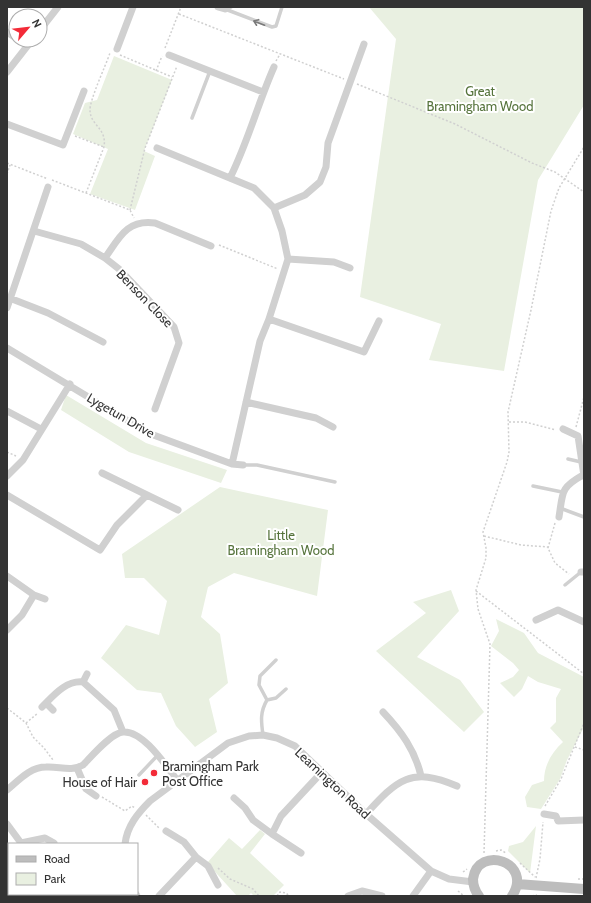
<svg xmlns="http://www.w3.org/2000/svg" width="591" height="903" viewBox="0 0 591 903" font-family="Cabin,sans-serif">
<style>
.green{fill:#e9f0e1}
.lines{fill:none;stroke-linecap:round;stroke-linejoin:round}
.path{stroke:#d0d0d0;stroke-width:1.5;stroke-dasharray:2 2;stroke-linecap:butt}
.lane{stroke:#d0d0d0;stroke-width:3.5}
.street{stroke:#d0d0d0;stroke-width:7}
.secondary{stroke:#bdbdbd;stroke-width:10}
.oneway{stroke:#7a7a7a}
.poi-dot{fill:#f32b38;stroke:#fff;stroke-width:1.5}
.labels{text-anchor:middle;stroke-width:4;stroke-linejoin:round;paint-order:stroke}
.park-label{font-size:13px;fill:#55733b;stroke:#fff}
.street-label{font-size:13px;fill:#333;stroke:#fff}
.poi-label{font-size:13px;fill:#333;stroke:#fff;text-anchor:start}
</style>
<rect width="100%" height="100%" fill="#fff"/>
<path class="green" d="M369 7H584V105L538 180 504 371 429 360 441 324 360 297 396 39Z
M114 56 172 80 144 151 155 156 135 210 90 194 108 149 73 134 85 103 97 100Z
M66 395 146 443 227 470 221 483 129 452 61 410Z
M220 487 328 510 317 596 234 573 208 587 201 617 220 634 228 683 209 699 217 732 195 747 176 726 161 693 137 690 101 658 126 625 159 635 167 601 144 578H125L122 554Z
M451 590 459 611 417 657 460 680 484 712 464 732 376 651 426 613 413 602Z
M496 619 524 633 538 653 584 677 583 729 567 760 560 779 541 809 527 807 525 797 532 785 544 781C544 765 552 752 563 742L550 728 556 722V698L561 689 538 682 528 676 522 689 514 697 500 683 513 677 519 670 513 663 491 646 499 631Z
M536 826 530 873 508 851 509 846 523 842Z
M260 830 265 834 250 853 284 885 273 896H254L251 893 248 896H237L207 863 229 838 242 849Z"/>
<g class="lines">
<path class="path" d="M179 14 344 79
M165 48 181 7
M120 55 172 77
M276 61 280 54
M156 71 162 56
M357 84 455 124 532 163 555 172 584 192
M75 136 104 147
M7 163 48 179
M7 174 10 165
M52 180 130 210 134 218
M86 193 104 147C107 128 91 126 90 111 89 101 106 65 110 53
M130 210 145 148 177 66
M219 245 278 269
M509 422H525L556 430
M576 427 584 397
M7 452 16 456
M555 523 548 548 555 563 569 574
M484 536 521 545 548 547
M476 591 584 674
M7 708 26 723 33 737 44 748 53 760
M26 723 38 713
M575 747 584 750
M102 797 125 811 132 806 135 808
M545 806 561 779 584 723
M146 815 159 828
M496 851 501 850 506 853
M484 853 490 644 478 609 476 590 486 558V548L483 532 507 462 509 452 508 412 531 310 551 211 559 188 584 147
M520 863 535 877
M218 868 230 879 253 889 259 896
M463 872 467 869
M536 878 540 859 543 822
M578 879H584
M458 891 464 896
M277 896 280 892 286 893 289 896
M532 896 537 895"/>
<path class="lane" d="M225 9 272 27 276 26 282 7
M225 9 231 7
M192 118 210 71
M568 459 581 462
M243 465H257L335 482
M533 486 562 492
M560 508 584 517
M565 585 581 572
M276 660 260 676 259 685 267 700 276 698 286 689
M263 735C261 721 260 712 267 700
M139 775 157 756"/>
<path class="street" d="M218 7 225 9
M40 30 58 7
M7 32 16 38
M117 49 133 7
M169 55 263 92
M7 72 32 40
M7 124 63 145 84 91
M157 148 254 188 274 208 282 231 288 259 269 319 260 341 232 464
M230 178C248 142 258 103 274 67
M274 208 305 195 320 182 326 167 328 143 364 44
M34 231 81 244 105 258 119 269 174 327 179 343 155 409
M105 258C119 238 127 219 155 223L211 246
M288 259 334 262 350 268
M12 299 48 313 103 342
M7 308 48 187
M269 319 364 352 379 321
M7 348 148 433 232 464 243 465
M246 402 316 418 333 427
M7 411 41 429
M563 429 578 436 584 476
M7 476 23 460 70 384
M7 495 100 550 117 525 147 495 102 473
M147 495 178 510
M559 517C563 492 560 488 583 475
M581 572H584
M7 576 34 595 22 615 7 630
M34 595 45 599
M536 620 558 610 584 622
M83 682 87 674
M46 703 53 710
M42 707C53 696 66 680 83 682L114 710 123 732
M383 712C401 731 415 750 421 776
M77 768 86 789 96 796
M7 790C19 780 30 767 46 767 59 766 71 772 83 765 91 757 111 733 123 732 143 730 166 766 177 780
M234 798 245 808 253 820 272 834 281 816 322 772
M366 814C397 780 411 766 457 786
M544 814 556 816 558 821 584 820
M7 824 21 843 45 838 54 843
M272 834 301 853
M125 844C127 826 138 813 150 801L228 743 249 736 263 735 277 738 295 746 366 814 431 871 449 879 473 882
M196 857 208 866 218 885
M136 894 137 896
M76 896V894
M159 896 196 857 184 842 166 831
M348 896 362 891 382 896
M413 896 431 871"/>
<path class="secondary" d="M517 884 584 889
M479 896C475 891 473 885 473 879 478 844 534 862 512 896"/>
</g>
<defs><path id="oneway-shaft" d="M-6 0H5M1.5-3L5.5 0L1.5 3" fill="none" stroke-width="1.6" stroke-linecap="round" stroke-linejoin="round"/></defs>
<use class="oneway" href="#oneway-shaft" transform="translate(259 23) rotate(-159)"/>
<g class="poi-dot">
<circle cx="154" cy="773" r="4"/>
<circle cx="145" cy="782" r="4"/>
</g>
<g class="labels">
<g class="park-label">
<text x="480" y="96">Great<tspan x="480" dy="15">Bramingham Wood</tspan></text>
<text x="281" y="540">Little<tspan x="281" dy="15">Bramingham Wood</tspan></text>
</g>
<g class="street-label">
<text transform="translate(145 298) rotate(46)" y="5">Benson Close</text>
<text transform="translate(121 415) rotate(30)" y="5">Lygetun Drive</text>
<text transform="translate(333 783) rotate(43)" y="5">Leamington Road</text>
</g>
<g class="poi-label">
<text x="162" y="771">Bramingham Park<tspan x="162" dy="15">Post Office</tspan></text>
<text x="137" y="787" text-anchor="end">House of Hair</text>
</g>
</g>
<rect width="591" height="903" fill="none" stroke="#333333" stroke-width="16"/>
<rect x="8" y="843" width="130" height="52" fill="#ffffff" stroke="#adadad"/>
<rect x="16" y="856" width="20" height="6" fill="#bdbdbd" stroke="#adadad"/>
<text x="44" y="863" font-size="12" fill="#333333">Road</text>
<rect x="16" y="873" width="20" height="12" fill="#e9f0e1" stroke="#adadad"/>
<text x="44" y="883" font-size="12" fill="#333333">Park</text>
<g transform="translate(28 28) rotate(62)"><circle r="19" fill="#ffffff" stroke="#adadad"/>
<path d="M0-3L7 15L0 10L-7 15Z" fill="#f32b38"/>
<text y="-6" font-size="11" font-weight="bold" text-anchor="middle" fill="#333333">N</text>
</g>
</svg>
